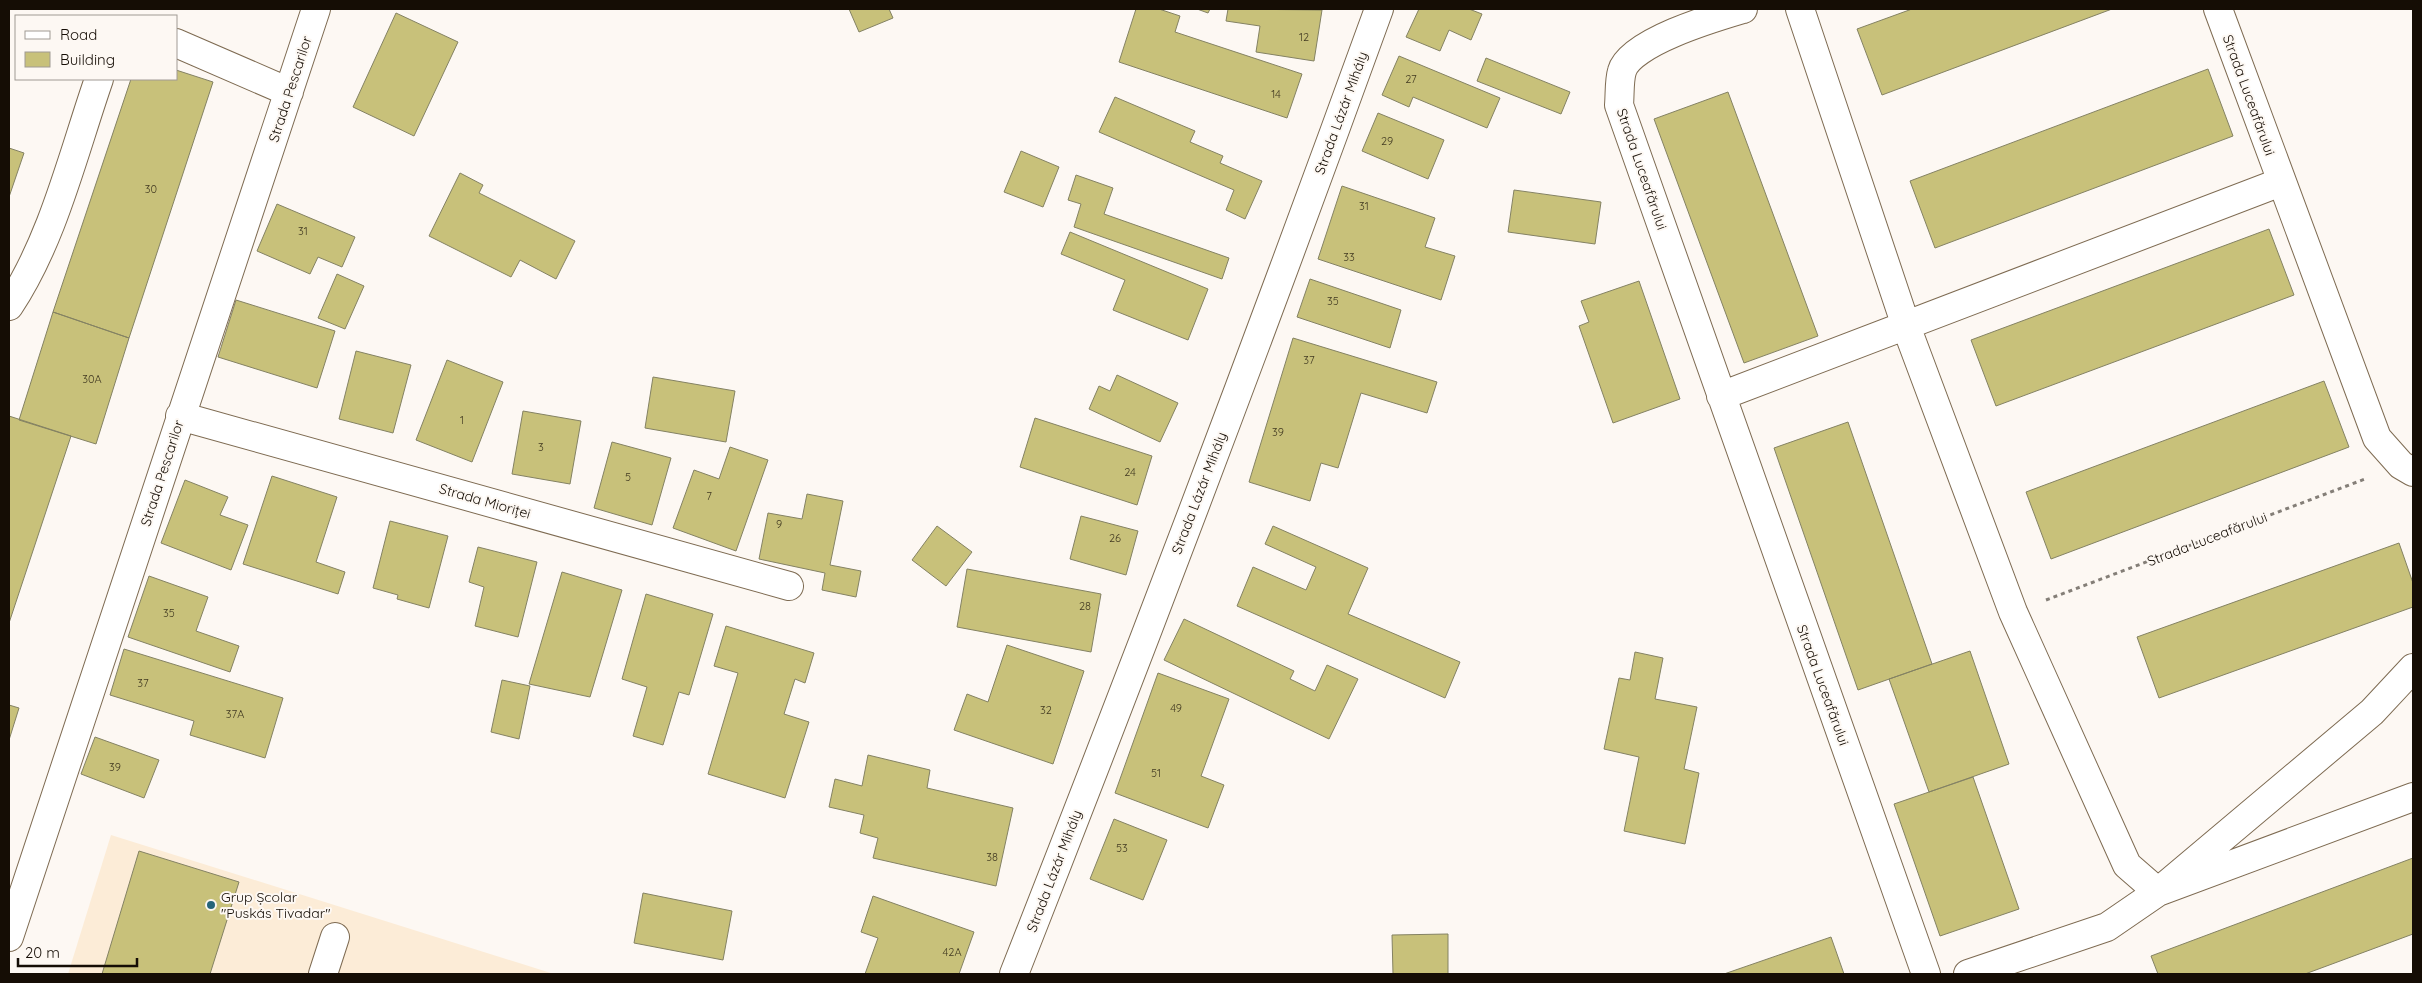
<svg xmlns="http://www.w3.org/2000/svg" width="2422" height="983" viewBox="0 0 2422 983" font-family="Quicksand,sans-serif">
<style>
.built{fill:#fcecd7}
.building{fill:#c8c17a;stroke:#848263}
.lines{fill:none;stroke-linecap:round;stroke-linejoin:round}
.minor-casing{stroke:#7e6b52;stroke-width:30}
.path{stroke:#847e77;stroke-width:3;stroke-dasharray:4 4;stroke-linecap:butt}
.minor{stroke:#fff;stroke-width:28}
.poi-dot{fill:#26657a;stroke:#fdf8f3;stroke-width:2}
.labels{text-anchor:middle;stroke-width:4;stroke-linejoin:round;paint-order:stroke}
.number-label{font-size:11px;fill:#423a22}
.street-label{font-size:14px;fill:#150d05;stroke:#fdf8f3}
.poi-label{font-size:14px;fill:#150d05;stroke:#fdf8f3;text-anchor:start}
</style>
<rect width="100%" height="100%" fill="#fdf8f3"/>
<path class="built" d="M111 835 554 974H68Z"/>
<path class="building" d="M849 9H889L893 18 859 32Z
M1136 9H1159L1180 16 1175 32 1302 74 1287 118 1119 62Z
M1197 9H1210L1208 13Z
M1228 9 1322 10 1314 61 1256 52 1260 26 1226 21Z
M1419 9H1469L1482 14 1471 40 1449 30 1440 51 1406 37Z
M1912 9H2112L1882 95 1857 29Z
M396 13 458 42 414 136 353 107Z
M1399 56 1500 98 1487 128 1413 97 1409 107 1382 95Z
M1486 58 1570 92 1561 114 1477 81Z
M2208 69 2233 136 1935 248 1910 181Z
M176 70 213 82 129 338 53 312 131 79H176Z
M1728 92 1818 336 1744 363 1654 119Z
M1115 97 1195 131 1190 142 1223 156 1220 163 1262 181 1245 219 1226 210 1234 190 1099 132Z
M1378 113 1444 140 1428 179 1362 151Z
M9 148 24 153 9 197Z
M1021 151 1059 167 1043 207 1004 192Z
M460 173 483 185 479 193 575 241 556 279 520 260 511 277 429 236Z
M1076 175 1113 188 1104 214 1229 258 1222 279 1074 227 1081 204 1068 200Z
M1342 186 1435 218 1425 247 1455 256 1441 300 1318 259Z
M1514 190 1601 202 1595 244 1508 232Z
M277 204 355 237 342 267 318 257 310 274 257 251Z
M2269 229 2294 295 1996 406 1971 340Z
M1070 232 1208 289 1188 340 1113 310 1125 280 1061 254Z
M337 274 364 286 345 329 318 318Z
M1310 279 1401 310 1390 348 1297 317Z
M1639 281 1680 399 1613 423 1579 326 1589 322 1581 301Z
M236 300 335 331 317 388 218 357Z
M53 312 129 338 96 444 19 420Z
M1293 338 1437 382 1427 413 1361 393 1338 468 1321 463 1310 501 1249 482Z
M356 351 411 365 393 433 339 419Z
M447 360 503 382 472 462 416 440Z
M1117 375 1178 403 1160 442 1089 409 1099 386 1110 391Z
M653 377 735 391 726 442 645 428Z
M2324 381 2349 447 2051 559 2026 492Z
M523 411 581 421 570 484 512 474Z
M9 416 71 436 9 623Z
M1035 418 1152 456 1137 505 1020 467Z
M1848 422 1932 664 1858 690 1774 448Z
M612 442 671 458 652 525 594 508Z
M730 447 768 460 736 551 673 528 694 470 719 479Z
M272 476 337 497 316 562 345 572 338 594 243 564Z
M185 480 228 497 220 515 248 525 231 570 161 543Z
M807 494 843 501 830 565 861 571 856 597 822 590 825 573 759 559 768 513 802 519Z
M1081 516 1138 531 1126 575 1070 559Z
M390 521 448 536 429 608 397 599 398 595 373 588Z
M937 526 972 552 946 586 912 560Z
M1273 526 1368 568 1348 614 1460 662 1445 698 1237 606 1253 567 1306 590 1316 567 1265 544Z
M2399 543 2413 583V607L2159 698 2137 637Z
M478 547 537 562 518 637 475 626 484 587 469 582Z
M967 569 1101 594 1091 652 957 627Z
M562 572 622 590 590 697 529 684Z
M149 576 208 597 196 631 239 646 230 672 128 637Z
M646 594 713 614 689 695 679 692 663 745 633 736 647 687 622 679Z
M1184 619 1294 671 1290 679 1315 691 1327 665 1358 679 1329 739 1164 660Z
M726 626 814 653 805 683 795 679 784 714 809 722 785 798 708 774 738 673 714 666Z
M1007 645 1084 671 1053 764 954 730 967 694 988 702Z
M124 649 283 698 265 758 190 735 194 721 110 695Z
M1970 651 2009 764 1929 792 1889 679Z
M1635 652 1663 658 1655 699 1697 707 1684 769 1699 773 1685 844 1624 831 1639 757 1604 749 1619 678 1630 680Z
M1158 673 1229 699 1201 776 1224 785 1208 828 1115 793Z
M502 680 530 686 519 739 491 732Z
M9 705 19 708 9 740Z
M95 737 159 760 144 798 81 774Z
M868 755 930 770 927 788 1013 808 996 886 873 858 878 838 860 833 864 815 829 807 835 779 862 786Z
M1973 777 2019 909 1940 936 1894 804Z
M1114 819 1167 840 1143 900 1090 879Z
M139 851 239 882 210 974H102Z
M2413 858V934L2305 974H2158L2151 956Z
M643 893 732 911 723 960 634 943Z
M873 896 974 932 959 974H865L878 938 861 932Z
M1448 934V974H1393L1392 935Z
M1831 937 1844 974H1724Z"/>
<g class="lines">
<g class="minor-casing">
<path id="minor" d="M1743 9C1716 17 1630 42 1622 71 1619 81 1620 94 1619 105L1926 974
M1800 9 1906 326 2013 612 2127 865 2158 892 2413 797
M2218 9 2377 438 2401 465 2413 472
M176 43 289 92
M9 306C53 240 73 154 99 79
M1721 396 2281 182
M180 416 789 586
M9 937 316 9
M323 974 335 937
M1014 974C1140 654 1262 332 1379 9
M1968 974 2107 927 2158 892 2372 712 2413 668"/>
</g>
<path class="path" d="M2046 600 2365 479"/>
<use href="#minor" class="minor"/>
</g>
<circle class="poi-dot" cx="211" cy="905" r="5"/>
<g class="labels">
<g class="number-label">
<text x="1304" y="41">12</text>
<text x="1411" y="83">27</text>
<text x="1276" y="98">14</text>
<text x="1387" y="145">29</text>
<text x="151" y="193">30</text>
<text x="1364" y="210">31</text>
<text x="303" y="235">31</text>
<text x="1349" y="261">33</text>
<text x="1333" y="305">35</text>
<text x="1309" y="364">37</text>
<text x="92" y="383">30A</text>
<text x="462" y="424">1</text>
<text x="1278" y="436">39</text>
<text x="541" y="451">3</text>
<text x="1130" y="476">24</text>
<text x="628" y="481">5</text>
<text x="709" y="500">7</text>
<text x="779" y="528">9</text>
<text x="1115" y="542">26</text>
<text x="1085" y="610">28</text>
<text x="169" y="617">35</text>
<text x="143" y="687">37</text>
<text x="1176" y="712">49</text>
<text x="1046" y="714">32</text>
<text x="235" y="718">37A</text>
<text x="115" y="771">39</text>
<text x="1156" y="777">51</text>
<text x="1122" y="852">53</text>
<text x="992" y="861">38</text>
<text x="952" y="956">42A</text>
</g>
<g class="street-label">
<text transform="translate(290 89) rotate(-72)" y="5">Strada Pescarilor</text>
<text transform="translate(2249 95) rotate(70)" y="5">Strada Luceafărului</text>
<text transform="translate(1341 113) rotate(-70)" y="5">Strada Lázár Mihály</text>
<text transform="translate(1642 169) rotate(71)" y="5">Strada Luceafărului</text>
<text transform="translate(162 473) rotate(-72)" y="5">Strada Pescarilor</text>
<text transform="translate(1199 493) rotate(-69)" y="5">Strada Lázár Mihály</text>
<text transform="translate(485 501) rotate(16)" y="5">Strada Mioriței</text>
<text transform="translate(2207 539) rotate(-21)" y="5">Strada Luceafărului</text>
<text transform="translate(1823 685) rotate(70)" y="5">Strada Luceafărului</text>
<text transform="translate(1054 871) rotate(-69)" y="5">Strada Lázár Mihály</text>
</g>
<g class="poi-label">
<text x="221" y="902">Grup Școlar<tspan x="221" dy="16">"Puskás Tivadar"</tspan></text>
</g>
</g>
<rect width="2422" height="983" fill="none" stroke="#150d05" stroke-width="20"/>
<rect x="15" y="15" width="162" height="65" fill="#fdf8f3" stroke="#a09a94"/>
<rect x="25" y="31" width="25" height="8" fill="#ffffff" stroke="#a09a94"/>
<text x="60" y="40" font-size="15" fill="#150d05">Road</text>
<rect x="25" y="52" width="25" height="15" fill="#c8c17a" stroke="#a09a94"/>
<text x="60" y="65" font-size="15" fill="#150d05">Building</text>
<path d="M18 958v8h119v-8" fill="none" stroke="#150d05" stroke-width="2.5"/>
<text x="25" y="958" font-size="15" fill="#150d05" stroke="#fdf8f3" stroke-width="4" paint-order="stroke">20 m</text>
</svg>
